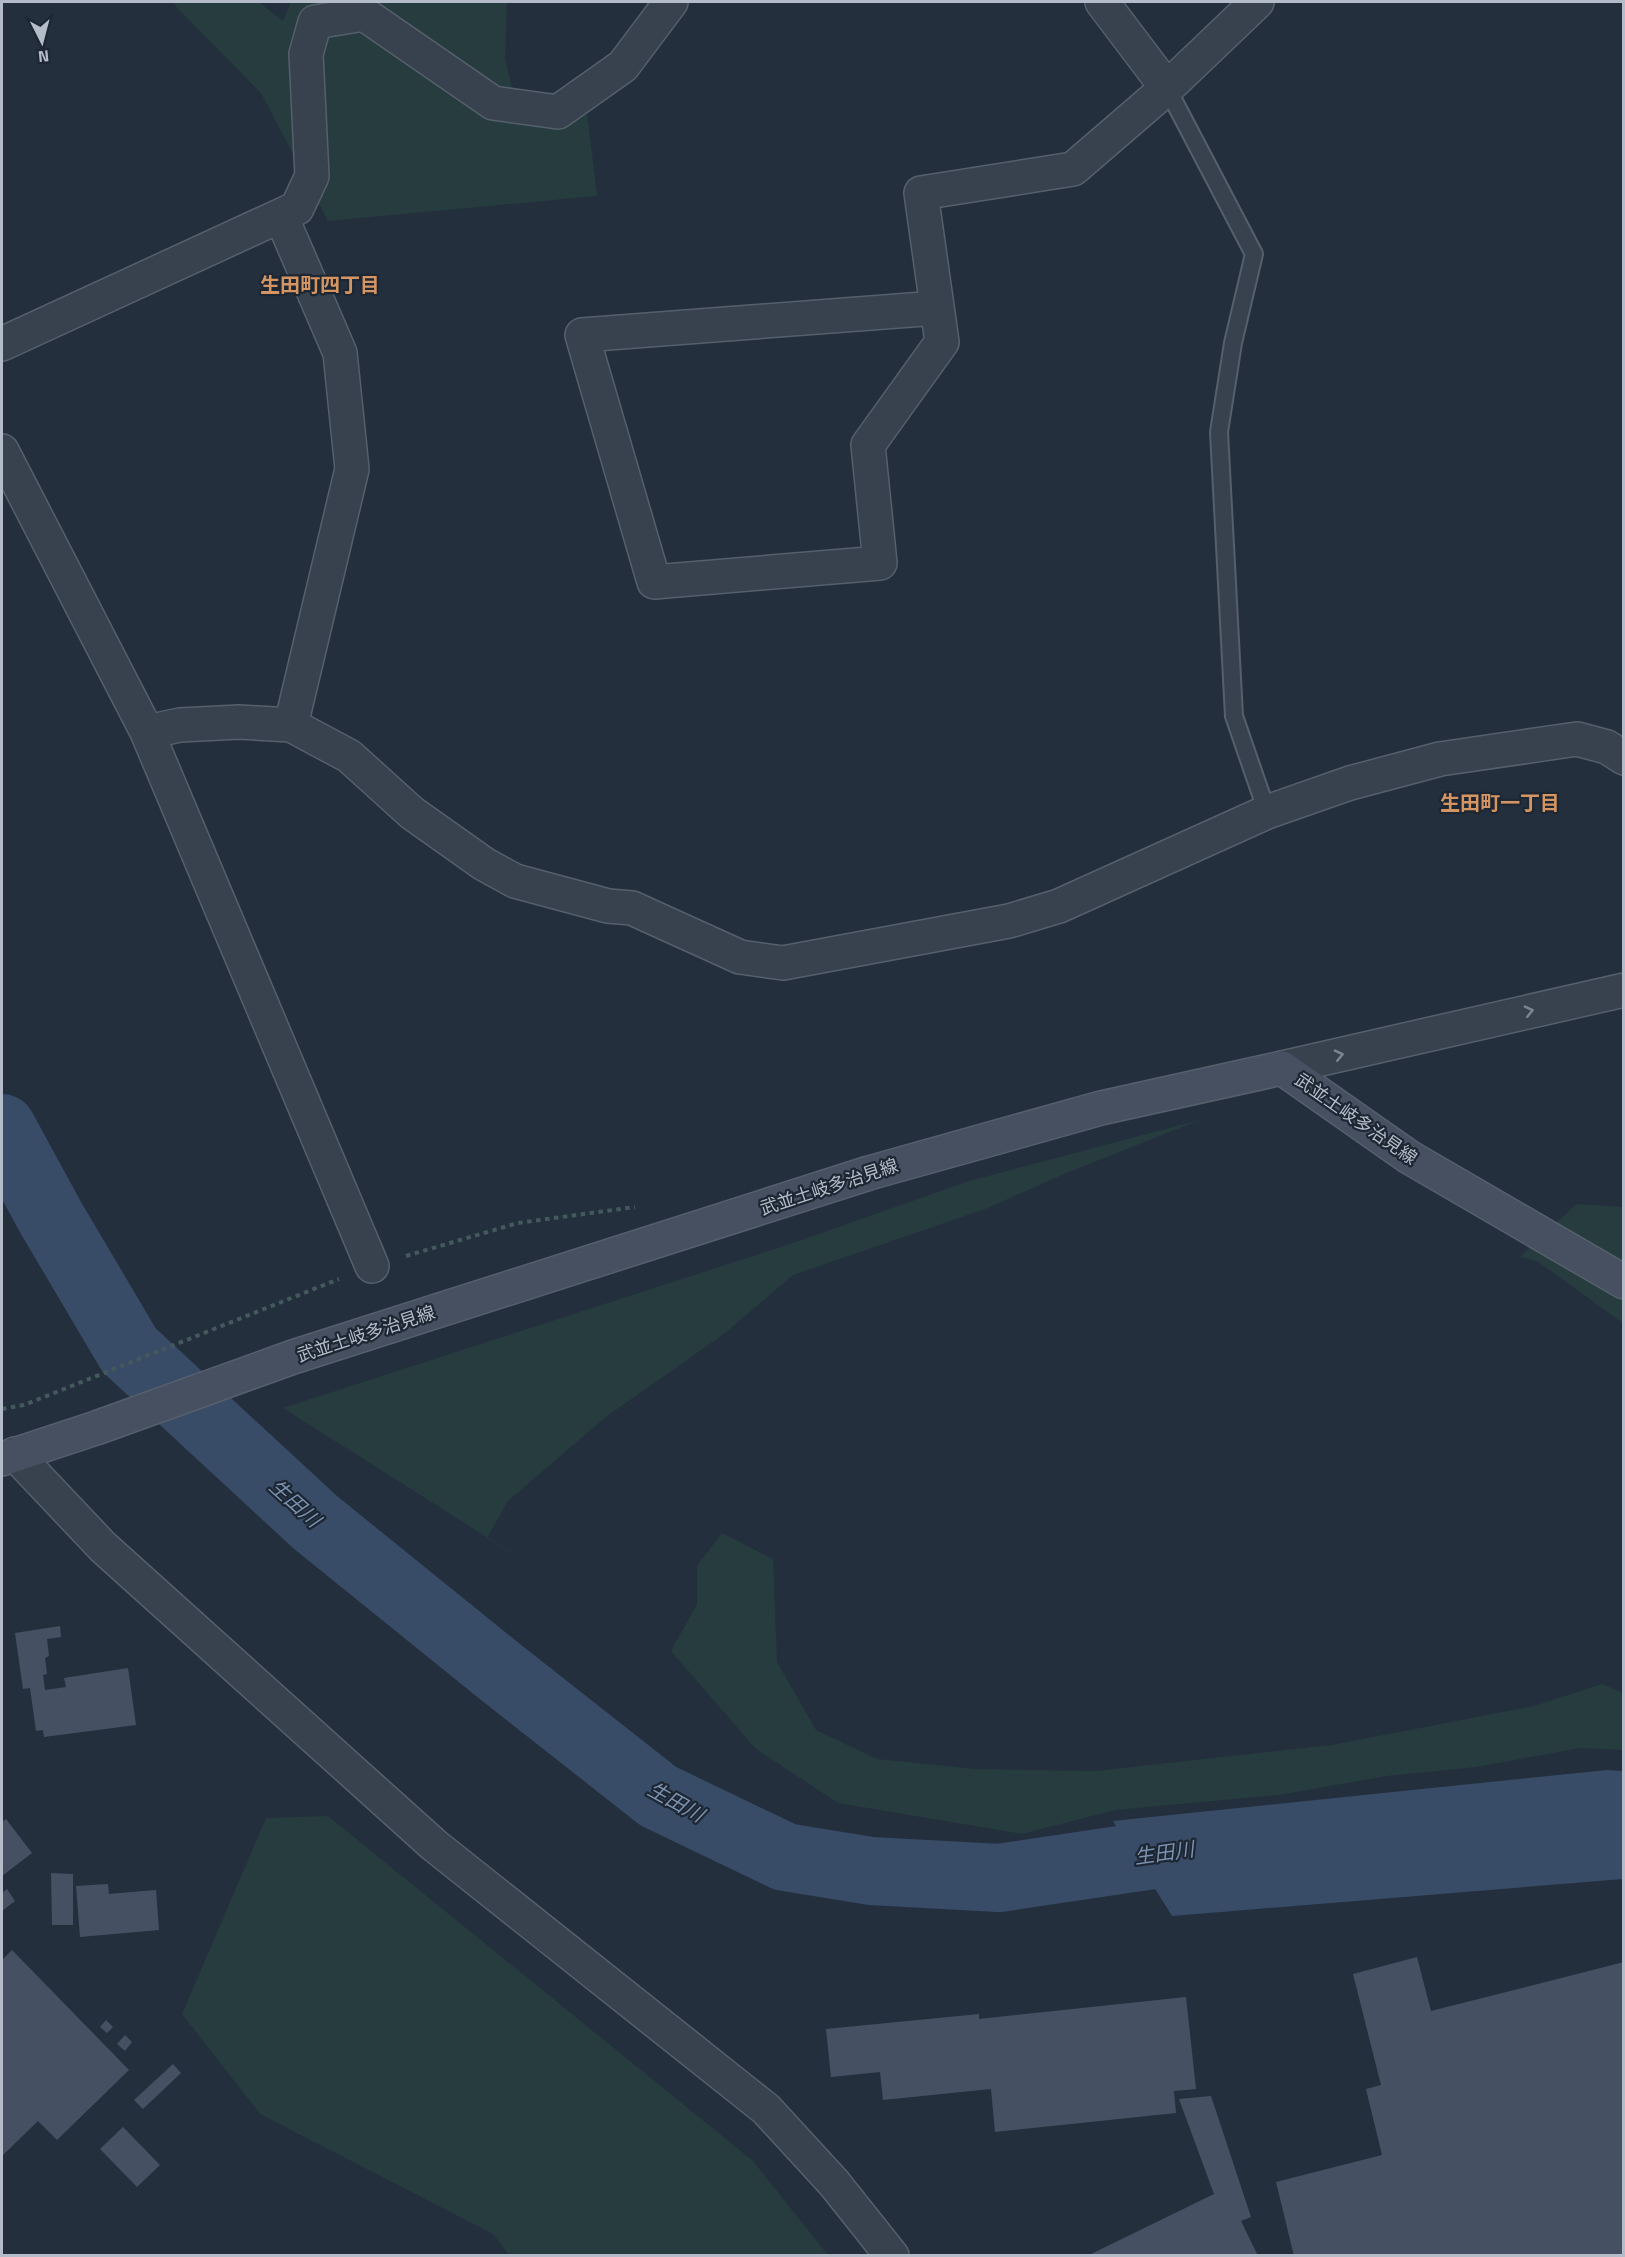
<svg xmlns="http://www.w3.org/2000/svg" width="1625" height="2257" viewBox="0 0 1625 2257" font-family="'Titillium Web','Noto Sans JP',sans-serif">
<style>
.green{fill:#263c3f}
.water{fill:#394c67}
.lines{fill:none;stroke-linecap:round;stroke-linejoin:round}
.river{stroke:#394c67;stroke-width:68}
.building{fill:#455162}
.service-casing{stroke:#565f6c;stroke-width:20}
.minor-casing{stroke:#565f6c;stroke-width:36}
.tertiary-casing{stroke:#565f6c;stroke-width:36}
.secondary-casing{stroke:#565f6c;stroke-width:36}
.path{stroke:#44595c;stroke-width:4;stroke-dasharray:4.5 4.5;stroke-linecap:butt}
.service{stroke:#38414e;stroke-width:16}
.minor{stroke:#38414e;stroke-width:33}
.tertiary{stroke:#38414e;stroke-width:33}
.secondary{stroke:#465061;stroke-width:33}
.oneway{stroke:#7c8592}
.labels{text-anchor:middle;stroke-width:4.5;stroke-linejoin:round;paint-order:stroke}
.street-label{font-size:18px;fill:#b4bcc9;stroke:#1d2633}
.neighbourhood-label{font-size:20px;font-weight:bold;fill:#d59563;stroke:#1d2633}
.water-label{font-size:20px;font-style:italic;fill:#7c92b1;stroke:#1d2633}
</style>
<rect width="100%" height="100%" fill="#242f3e"/>
<path class="green" d="M173 2H259L283 21 291 2H507L505 58 514 97 554 92 583 79 597 196 328 221 261 93 178 9Z
M1200 1120 1064 1174 988 1208 793 1275 724 1334 607 1416 508 1501 487 1538 671 1651 697 1604V1566L722 1533 773 1559 777 1662 816 1730 877 1759 975 1769 1095 1771 1332 1745 1534 1706 1602 1684 1623 1693V1750L1581 1748 1476 1767 1387 1776 1278 1795 1115 1810 1022 1834 838 1803 755 1748 671 1651 542 1572 283 1408 790 1244 969 1181Z
M1576 1204 1623 1207V1323L1537 1261 1520 1257Z
M328 1816 753 2161 828 2255H509L493 2234 260 2114 182 2014 266 1818Z"/>
<path class="water" d="M1607 1770 1623 1771V1879L1172 1916 1113 1821Z"/>
<g class="lines">
<path class="river" d="M2 1128 51 1218 129 1350 315 1522 498 1670 658 1796 785 1857 871 1871 999 1878 1227 1844"/>
</g>
<path class="building" d="M60 1626 61 1637 47 1639 49 1656 45 1658 47 1674 43 1675 45 1690 66 1687 64 1678 128 1668 136 1725 44 1737 43 1730 36 1731 30 1688 23 1689 15 1633Z
M6 1819 32 1853 2 1876V1822Z
M51 1873 73 1874V1925H52Z
M108 1884 109 1894 156 1890 159 1930 80 1937 76 1886Z
M7 1889 15 1901 2 1911V1893Z
M12 1950 129 2070 57 2140 38 2121 2 2156V1960Z
M1417 1957 1431 2011 1624 1962V2256H1294L1276 2182 1382 2155 1366 2089 1381 2085 1353 1974Z
M1186 1997 1196 2089 1174 2091 1176 2113 995 2132 991 2089 883 2100 880 2072 831 2077 826 2029 979 2014V2019Z
M106 2020 113 2027 107 2033 100 2027Z
M125 2035 132 2042 125 2051 117 2044Z
M173 2064 181 2073 143 2109 134 2100Z
M1211 2096 1251 2217 1241 2221 1258 2256H1087L1214 2194 1179 2099Z
M123 2127 160 2165 137 2187 100 2149Z"/>
<g class="lines">
<g class="service-casing">
<path id="service" d="M1167 88 1254 254 1233 343 1219 432 1234 716 1267 812"/>
</g>
<g class="minor-casing">
<path id="minor" d="M1102 2 1167 88
M281 216 340 353 352 469 291 725
M937 308 582 335 654 582 880 563 868 445 942 342 921 193 1073 169 1167 88 1257 2
M2 344 297 208 312 176 306 54 315 22 364 14 493 103 558 112 623 66 671 2
M2 451 147 732 372 1266
M147 732 180 725 239 722 291 725 349 756 412 813 484 864 515 881 608 906 632 908 740 957 783 963 1009 921 1059 906 1267 812 1350 783 1440 759 1577 739 1607 747 1624 758
M1282 1068 1624 990"/>
</g>
<g class="tertiary-casing">
<path id="tertiary" d="M15 1454 103 1547 434 1845 766 2109 834 2183 892 2256"/>
</g>
<g class="secondary-casing">
<path id="secondary" d="M2 1459 96 1428 293 1357 869 1173 1101 1108 1282 1068 1409 1157 1624 1282"/>
</g>
<path class="path" d="M406 1256 518 1223 635 1207
M2 1409 24 1405 339 1279"/>
<use href="#service" class="service"/>
<use href="#minor" class="minor"/>
<use href="#tertiary" class="tertiary"/>
<use href="#secondary" class="secondary"/>
</g>
<defs><path id="oneway-chevron" d="M-2-3.5L2.5 0L-2 3.5" fill="none" stroke-width="1.6" stroke-linecap="round" stroke-linejoin="round" transform="scale(1.5)"/></defs>
<g class="oneway">
<use href="#oneway-chevron" transform="translate(1529 1011) rotate(-13)"/>
<use href="#oneway-chevron" transform="translate(1339 1055) rotate(-13)"/>
</g>
<g class="labels">
<g class="street-label">
<text transform="translate(1356 1119) rotate(35)" y="6">武並土岐多治見線</text>
<text transform="translate(829 1187) rotate(-18)" y="6">武並土岐多治見線</text>
<text transform="translate(366 1334) rotate(-18)" y="6">武並土岐多治見線</text>
</g>
<g class="neighbourhood-label">
<text x="320" y="292">生田町四丁目</text>
<text x="1500" y="810">生田町一丁目</text>
</g>
<g class="water-label">
<text transform="translate(295 1503) rotate(42)" y="7">生田川</text>
<text transform="translate(676 1802) rotate(29)" y="7">生田川</text>
<text transform="translate(1164 1853) rotate(-8)" y="7">生田川</text>
</g>
</g>
<rect width="1625" height="2257" fill="none" stroke="#b4bcc9" stroke-width="6"/>
<g transform="translate(42 42) rotate(174)" stroke="#1d2633" stroke-width="4.5" paint-order="stroke">
<path d="M0-4.5L10 22L0 15L-10 22Z" fill="#b4bcc9"/>
<text y="-9" font-size="16" font-weight="bold" text-anchor="middle" fill="#b4bcc9">N</text>
</g>
</svg>
